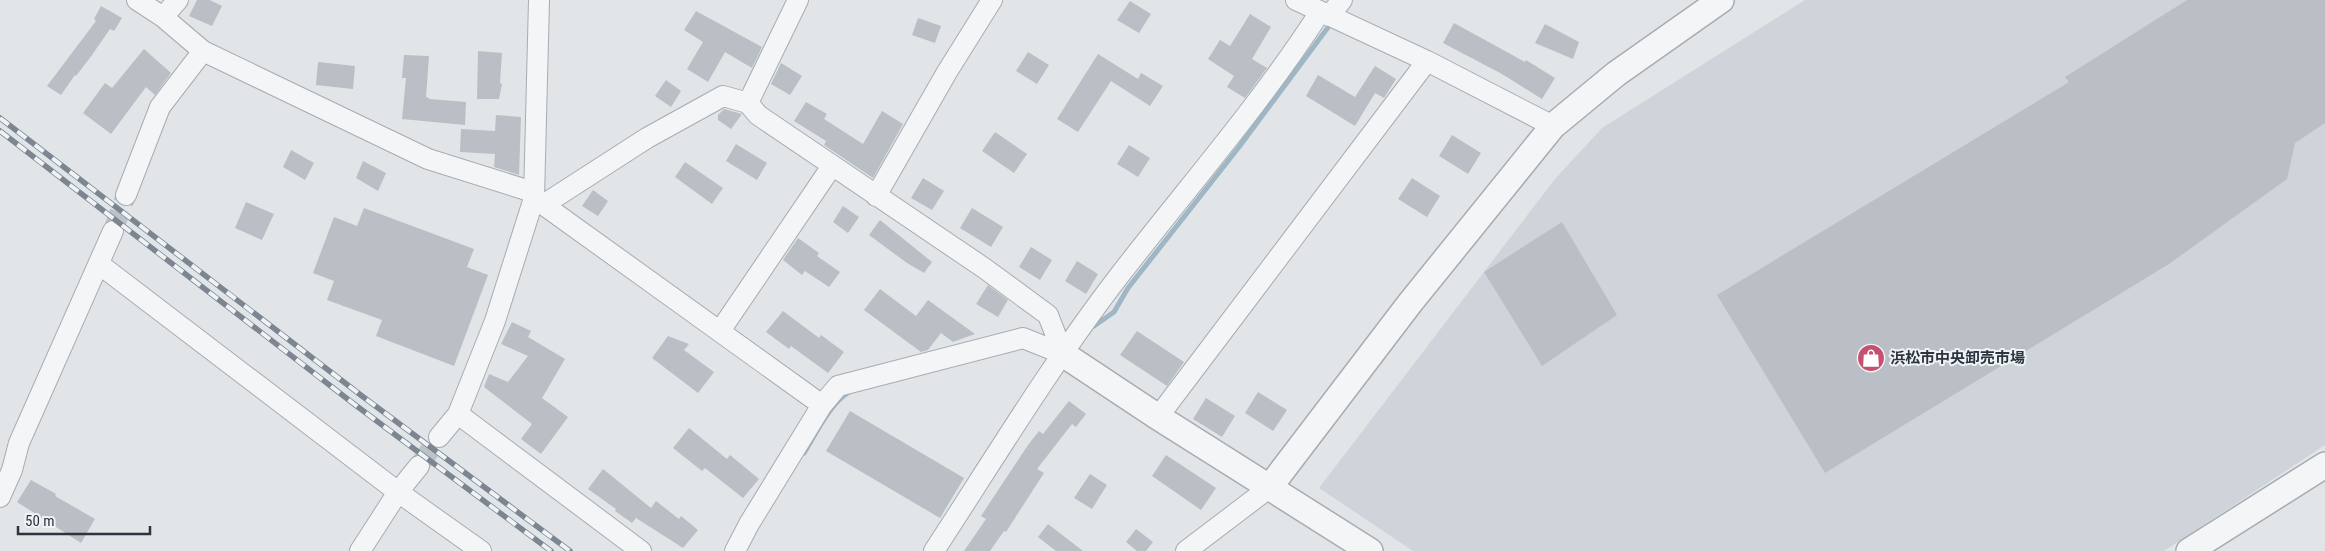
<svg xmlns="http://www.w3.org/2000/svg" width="2325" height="551" viewBox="0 0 2325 551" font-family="'Roboto Condensed','Noto Sans JP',sans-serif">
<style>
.built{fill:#cfd4da}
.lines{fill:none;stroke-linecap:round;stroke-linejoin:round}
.stream{stroke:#9fb6c5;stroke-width:5}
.building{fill:#b9bfc5}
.minor-tunnel{stroke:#bdc2c6;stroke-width:20;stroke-dasharray:20 10;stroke-linecap:butt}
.minor-casing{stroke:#a7acb2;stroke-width:22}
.tertiary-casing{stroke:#a7acb2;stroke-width:28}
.minor{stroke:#f3f5f7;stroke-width:20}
.tertiary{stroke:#f3f5f7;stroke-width:25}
.rail-casing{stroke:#7c8691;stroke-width:5.5}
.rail{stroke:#f0f3f6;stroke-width:4;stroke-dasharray:11;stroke-linecap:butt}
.labels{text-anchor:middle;stroke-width:4;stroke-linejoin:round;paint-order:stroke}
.poi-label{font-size:15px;font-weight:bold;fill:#2b343f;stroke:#f0f3f6;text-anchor:start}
</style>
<rect width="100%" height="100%" fill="#e1e5e8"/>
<path class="built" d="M1805 0H2325V445L2164 551H1413L1319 488 1555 179 1602 128Z"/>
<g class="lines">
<path class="stream" d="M1094 326 1114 312 1128 288 1239 147 1329 26
M804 453C817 432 829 405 849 392"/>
</g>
<path class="building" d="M197 0H210L222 6 212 26 189 16Z
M2187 0H2325V123L2295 143 2287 179 2169 264 1825 473 1717 295 2069 82 2065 77Z
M1130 1 1151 14 1139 33 1117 20Z
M101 6 122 18 114 31 110 29 92 55 76 76 75 75 61 95 47 86 96 21 94 19Z
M696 11 762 47 752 68 725 52 708 82 687 69 703 42 684 30Z
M1250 14 1271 27 1252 59 1267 68 1245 98 1227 87 1234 76 1208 59 1220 40 1230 46Z
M918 18 941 26 935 43 912 35Z
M1454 23 1525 62 1526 60 1555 78 1542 99 1502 74 1443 43Z
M1545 24 1579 42 1573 59 1535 43Z
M144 49 171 73 155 95 146 87 111 134 83 113 105 83 112 88Z
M478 51 502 53 500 83 502 84 499 99H477Z
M1028 52 1049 65 1037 84 1016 71Z
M1098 54 1138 79 1141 73 1163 86 1150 106 1111 81 1078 132 1057 119Z
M404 55 429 56 426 97 429 98V99L466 102 465 125 402 119 406 78H402Z
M318 62 355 66 353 89 316 85Z
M781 63 802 76 790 95 771 84Z
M1375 66 1396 79 1384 98 1375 93 1355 126 1306 96 1318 75 1355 97Z
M666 80 681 91 671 107 655 96Z
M806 102 827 114 824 119 863 144 882 111 903 124 873 178 824 145 826 141 794 121Z
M724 109 742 114 731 129 718 120V115Z
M496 115 521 117 519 175 494 167 495 154 460 152 461 129 495 131Z
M995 132 1027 154 1014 173 982 151Z
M1452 135 1481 153 1468 174 1439 156Z
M736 144 767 163 757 180 726 161Z
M1129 145 1150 158 1138 177 1117 164Z
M291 150 314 163 305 180 283 167Z
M363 161 386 173 378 191 356 178Z
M685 162 723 188 712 204 675 177Z
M923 178 944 191 932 210 911 198Z
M1412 178 1440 196 1427 217 1398 199Z
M593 190 608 201 598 216 582 206Z
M246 202 274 214 262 240 235 228Z
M843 206 859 217 848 233 833 222Z
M364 208 474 249 467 267 488 275 454 366 376 336 382 320 327 300 334 281 313 273 334 217 357 226Z
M972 208 1003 227 991 247 960 228Z
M880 220 932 262 924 273 907 263 869 235Z
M1562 222 1617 315 1542 366 1484 272Z
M798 238 819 253 817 256 840 272 829 287 805 271 802 275 783 260Z
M1031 247 1052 260 1040 280 1019 267Z
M1077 261 1098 274 1086 294 1065 281Z
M988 285 1008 300 998 317 976 304Z
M880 289 916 316 928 300 975 334 953 342 941 333 928 350 921 352 864 310Z
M783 311 819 338 821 335 844 352 828 373 791 346 789 349 766 332Z
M512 322 531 331 528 337 565 359 542 398 568 417 541 454 521 439 532 424 484 387 489 374 508 382 528 356 501 344Z
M1137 331 1184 362 1167 386 1120 355Z
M668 336 689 344 684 350 714 372 698 393 652 358Z
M1258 392 1287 410 1273 431 1245 413Z
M1206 398 1235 416 1222 437 1193 419Z
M1069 401 1086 414 1076 427 1072 424 1037 469 1044 473 1006 532 1004 531 990 551H964L986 519 981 516 1028 445 1039 431 1043 434Z
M850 411 964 478 940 518 826 451Z
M689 428 727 459 730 455 759 479 743 498 705 468 702 471 673 448Z
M1166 455 1216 488 1201 510 1152 476Z
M603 469 651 508 656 501 679 519 681 516 698 530 683 548 636 518 632 523 615 511 616 509 588 489Z
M1090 474 1107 485 1092 509 1074 498Z
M31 480 56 494 55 496 95 519 81 543 17 502Z
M1048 524 1083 551H1056L1038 537Z
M1136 529 1153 542 1146 551H1137L1126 542Z"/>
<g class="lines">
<path class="minor-tunnel" d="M113 231 126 195
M419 466 439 437"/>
<g class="minor-casing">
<path id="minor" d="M137 0 163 17 203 51 428 159 533 192
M1296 0 1427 61 1553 126
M1329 16 1342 0
M163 17 178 0
M748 103 798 0
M126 195 160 107 203 51
M876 196 947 72 992 0
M534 198 822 405
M543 205 647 138 723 96 748 103 758 115 984 268 1048 315 1063 354
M99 264 398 492 481 551
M720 331 832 166
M458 414 641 551
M1158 417 1427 61
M439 437 458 414 495 321 534 198 539 0
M0 497 12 470 19 443 113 231
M360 551 398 492 419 466
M735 551 749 524 822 405 838 386 1023 338 1063 354
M934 551C994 459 1052 363 1119 276 1187 188 1260 105 1320 12
M1186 551 1269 488"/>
</g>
<g class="tertiary-casing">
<path id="tertiary" d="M1063 354 1158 417 1370 551
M1269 488 1410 303 1553 126 1616 74 1721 0
M2189 551 2325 465"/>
</g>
<use href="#minor" class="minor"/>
<use href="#tertiary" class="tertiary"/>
<g class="rail-casing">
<path id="rail" d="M0 118 362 396 570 551
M0 131 354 404 551 551"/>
</g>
<use href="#rail" class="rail"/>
</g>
<defs>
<g id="shop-disc" transform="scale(1.4375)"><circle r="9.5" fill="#c3516f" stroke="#f0f3f6"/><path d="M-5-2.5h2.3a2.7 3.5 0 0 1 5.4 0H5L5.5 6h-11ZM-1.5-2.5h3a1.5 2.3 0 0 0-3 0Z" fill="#fff"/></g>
</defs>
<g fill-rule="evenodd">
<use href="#shop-disc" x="1871" y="358"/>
</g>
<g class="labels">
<g class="poi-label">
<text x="1890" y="363">浜松市中央卸売市場</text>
</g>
</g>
<path d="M18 526v8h132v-8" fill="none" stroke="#2b343f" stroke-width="2.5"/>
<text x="25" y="526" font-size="15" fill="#2b343f" stroke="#f0f3f6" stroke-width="4" paint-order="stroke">50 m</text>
</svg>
